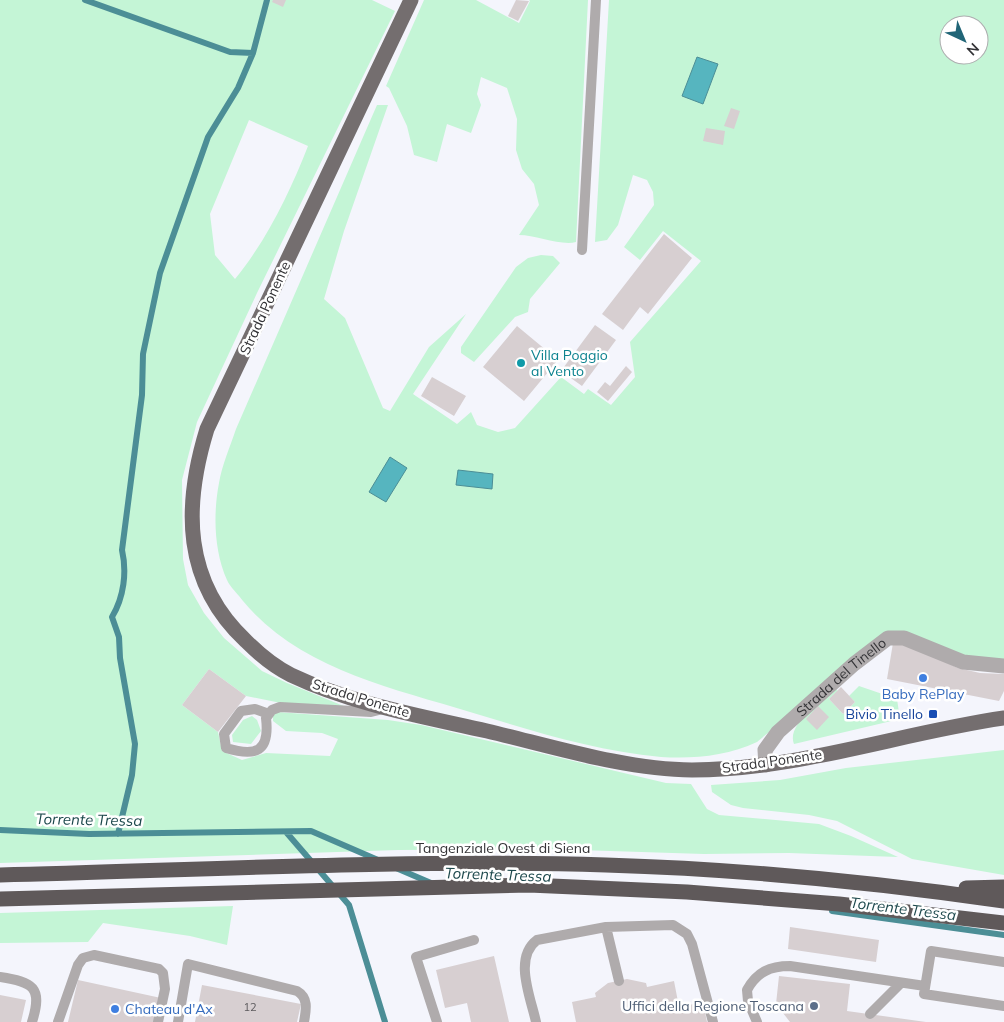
<svg xmlns="http://www.w3.org/2000/svg" width="1004" height="1022" viewBox="0 0 1004 1022" font-family="Mulish,sans-serif">
<style>
.green{fill:#c4f5d6;fill-rule:evenodd}
.water{fill:#56b5bf;stroke:#4c8e96}
.lines{fill:none;stroke-linecap:round;stroke-linejoin:round}
.stream{stroke:#4c8e96;stroke-width:6}
.building{fill:#d7cfd1}
.lane{stroke:#afabac;stroke-width:10}
.street{stroke:#afabac;stroke-width:15}
.primary{stroke:#746e6f;stroke-width:15}
.highway{stroke:#5f595a;stroke-width:15}
.culture-dot{fill:#0f9aa8;stroke:#fff;stroke-width:2}
.shop-dot{fill:#3f7fe0;stroke:#fff;stroke-width:2}
.transit-dot{fill:#1a4fb4;stroke:#fff;stroke-width:2}
.service-dot{fill:#5c6f8a;stroke:#fff;stroke-width:2}
.labels{text-anchor:middle;stroke-width:5;stroke-linejoin:round;paint-order:stroke}
.number-label{font-size:11px;fill:#5c5a5d}
.street-label{font-size:14px;fill:#333336;stroke:#fff}
.culture-label{font-size:14px;fill:#0d838f;stroke:#fff;text-anchor:start}
.shop-label{font-size:14px;fill:#366cbe;stroke:#fff}
.transit-label{font-size:14px;fill:#164399;stroke:#fff;text-anchor:end}
.service-label{font-size:14px;fill:#4e5e75;stroke:#fff;text-anchor:end}
.water-label{font-size:15px;font-style:italic;fill:#1c484c;stroke:#fff}
</style>
<rect width="100%" height="100%" fill="#f4f5fc"/>
<path class="green" d="M0 0H372L395 11 257 293 197 422 182 480 183 559 188 585 204 613 224 638 262 671 287 683 351 709 329 705 281 703 246 696 209 669 182 705 218 732 222 751 242 760 266 753 330 756 338 739 322 733 286 731 273 721V716L277 712 388 720 421 725 666 783 691 784 707 809 719 815 819 824 851 836 898 857 789 853 704 854 547 849 398 850 0 863ZM249 120 308 146C290 192 267 240 235 279L215 255 210 214Z
M424 0H476L519 23 530 1 529 0H588L576 242C561 246 536 235 519 235L539 205 534 184 522 169 516 150 517 119 507 88 481 77 477 94 481 105 471 133 447 124 437 162 414 155 407 126 389 88 386 86Z
M609 0H1004V660L965 658 913 634 890 632 757 742C727 756 694 759 661 757 595 751 533 731 470 712 391 688 298 668 243 601 238 594 230 587 227 580 214 551 213 514 219 483 222 465 230 447 236 429L377 105H388L344 231 324 299 345 318 383 408 390 411 429 347 466 314 413 394 457 424 471 412 477 425 498 432 515 428 561 377 584 394 588 389 611 405 635 377 630 342 701 261 663 231 640 260 624 247 654 205 653 192 647 180 633 175 618 225 607 240 595 242ZM949 25H979V55H949Z
M541 255 553 256 560 263 530 299 528 312 515 317 474 362 461 353V347L516 267 528 258Z
M859 686 897 699 900 719 794 744C786 725 822 700 835 688L838 691 829 699 843 714 855 702 849 696Z
M252 716 257 720 261 731 251 744 233 742 232 735 243 720Z
M1004 750V875L912 859 837 821 809 815 743 808 731 805 712 792 711 785 780 780 846 768Z
M233 906 227 945 190 936 103 923 88 942 0 943V913Z"/>
<path class="water" d="M697 57 718 64 703 104 682 96Z
M390 457 407 468 386 502 369 492Z
M458 470 493 474 492 489 456 485Z"/>
<g class="lines">
<path class="stream" d="M85 0 230 52 253 53
M0 830 89 834 311 831 378 860
M286 832 349 905 385 1022
M118 834 132 775 135 744 120 658 119 637 112 617C124 597 127 572 122 550L142 395 143 354 160 273 208 137 238 88 253 53 267 0
M396 868 431 883
M832 911 1004 935"/>
</g>
<path class="building" d="M273 0H286L283 7 272 2Z
M516 0 529 1 518 21 508 16Z
M731 108 740 111 734 129 724 126Z
M706 128 725 131 723 145 703 141Z
M664 234 692 258 648 314 640 307 623 330 602 314Z
M595 325 616 340 582 386 561 371Z
M517 326 558 360 524 401 483 367Z
M626 366 632 372 608 401 597 392 605 382 610 386Z
M432 377 466 396 454 416 421 396Z
M893 643 907 644 958 668 980 673 1004 674V691L999 701 887 679Z
M209 669 246 696 218 732 182 705Z
M841 687 855 702 843 714 829 699Z
M818 706 829 717 817 730 806 719Z
M790 927 879 940 876 962 788 949Z
M494 956 509 1022H471L467 1003 445 1008 436 970Z
M779 976 850 984 847 1011 926 1022H790L776 1004Z
M627 979 646 983 647 987 674 981 679 1007 703 1002 707 1022H576L572 1002 596 997 595 993 608 983Z
M78 980 161 998 156 1022H68Z
M202 985 301 1004 297 1022H195Z
M0 995 26 1000 21 1022H0Z"/>
<g class="lines">
<path class="lane" d="M582 250 596 0
M269 714 255 709 241 711 224 734 226 748C256 757 270 752 266 718L272 710 280 707 371 712 383 709
M606 927 619 981
M1004 962 931 951 924 994 1004 1006
M0 977C33 982 43 987 32 1022
M870 1014 900 984
M58 1022 78 965 83 958 94 955 159 969 163 973 165 989 158 1022
M178 1022 188 964 297 991C309 998 306 1010 304 1022
M437 1022 416 957 474 940
M536 1022C531 998 513 958 537 940L606 927 673 925 687 934 692 944 713 1022
M757 1022 748 1001 747 990C757 972 770 966 790 966L925 986"/>
<path class="street" id="s1" d="M766 765 765 750 778 732 854 664 888 638H904L963 662 1004 666"/>
<path class="primary" d="M411 0 207 429C183 507 183 582 246 641 260 655 273 666 291 675 352 704 421 716 487 731 551 746 627 770 692 770 798 770 900 733 1004 718"/>
<path class="highway" d="M0 875C202 870 404 859 606 865 739 869 873 882 1004 901
M966 888 1004 887
M0 899 529 885 687 892 839 904 1004 923"/>
</g>
<circle class="culture-dot" cx="521" cy="363" r="5"/>
<g class="shop-dot">
<circle cx="923" cy="678" r="5"/>
<circle cx="115" cy="1009" r="5"/>
</g>
<rect class="transit-dot" x="928" y="709" width="10" height="10" rx="2.5"/>
<circle class="service-dot" cx="814" cy="1006" r="5"/>
<g class="labels">
<g class="number-label">
<text x="250" y="1011">12</text>
</g>
<g class="street-label">
<text transform="translate(265 308) rotate(-65)" y="5">Strada Ponente</text>
<text dy="5" stroke="none"><textPath href="#s1" startOffset="121">Strada del Tinello</textPath></text>
<text transform="translate(361 698) rotate(17)" y="5">Strada Ponente</text>
<text transform="translate(772 761) rotate(-8)" y="5">Strada Ponente</text>
<text x="503" y="853">Tangenziale Ovest di Siena</text>
</g>
<g class="culture-label">
<text x="531" y="360">Villa Poggio<tspan x="531" dy="16">al Vento</tspan></text>
</g>
<g class="shop-label">
<text x="923" y="699">Baby RePlay</text>
<text x="125" y="1014" text-anchor="start">Chateau d'Ax</text>
</g>
<g class="transit-label">
<text x="923" y="719">Bivio Tinello</text>
</g>
<g class="service-label">
<text x="804" y="1011">Uffici della Regione Toscana</text>
</g>
<g class="water-label">
<text transform="translate(89 820) rotate(1)" y="5">Torrente Tressa</text>
<text transform="translate(498 875) rotate(2)" y="5">Torrente Tressa</text>
<text transform="translate(903 909) rotate(7)" y="5">Torrente Tressa</text>
</g>
</g>
<g transform="translate(964 40) rotate(136)"><circle r="24" fill="#ffffff" stroke="#adadaf"/>
<path d="M0-4L9 19L0 12L-9 19Z" fill="#216577"/>
<text y="-8" font-size="14" font-weight="bold" text-anchor="middle" fill="#333336">N</text>
</g>
</svg>
